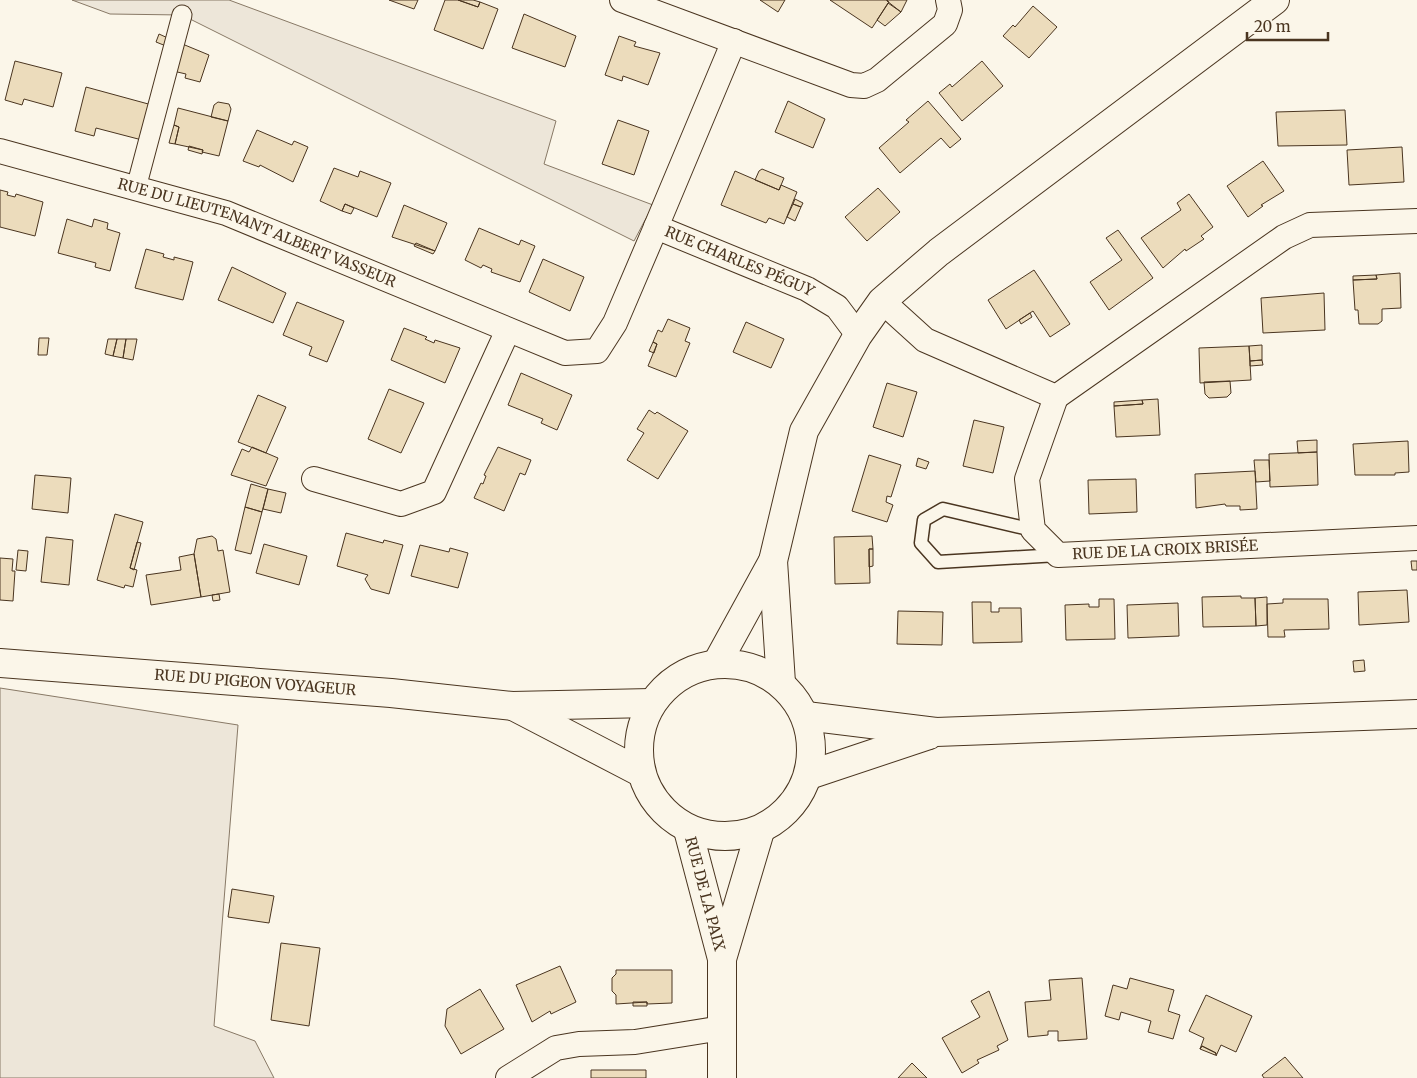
<svg xmlns="http://www.w3.org/2000/svg" width="1417" height="1078" viewBox="0 0 1417 1078" font-family="Merriweather,serif">
<style>
.green{fill:#ede6d9;stroke:#887966}
.building{fill:#ecdcbc;stroke:#4a3520}
.lines{fill:none;stroke-linecap:round;stroke-linejoin:round}
.service-casing{stroke:#4a3520;stroke-width:15}
.pedestrian-casing{stroke:#4a3520;stroke-width:21}
.minor-casing{stroke:#4a3520;stroke-width:26}
.tertiary-casing{stroke:#4a3520;stroke-width:30}
.secondary-casing{stroke:#4a3520;stroke-width:30}
.service{stroke:#fbf6e9;stroke-width:12}
.pedestrian{stroke:#fbf6e9;stroke-width:19}
.minor{stroke:#fbf6e9;stroke-width:24}
.tertiary{stroke:#fbf6e9;stroke-width:28}
.secondary{stroke:#fbf6e9;stroke-width:28}
.labels{text-anchor:middle;stroke-width:4;stroke-linejoin:round;paint-order:stroke}
.street-label{font-size:15px;fill:#4a3520;stroke:#fbf6e9}
</style>
<rect width="100%" height="100%" fill="#fbf6e9"/>
<path class="green" d="M72 0H229L556 121 544 164 653 205 634 241 182 15 110 14Z
M0 688 238 725 214 1026 255 1041 274 1078H0Z"/>
<path class="building" d="M389 0H418L414 9Z
M445 0H458L478 7 480 2 498 9 483 49 434 30Z
M458 0H473L480 2 478 7Z
M760 0H785L778 12Z
M830 0H886L889 2 872 28Z
M907 0 901 12 887 1 888 0Z
M888 3 901 12 885 26 877 20Z
M1033 6 1057 27 1029 58 1003 36 1013 25 1015 27Z
M524 14 576 36 565 67 512 48Z
M159 34 170 39 166 46 156 42Z
M619 36 636 42 634 46 660 53 648 85 623 76 622 81 605 75Z
M180 43 209 55 200 82 185 78 186 74 173 71Z
M15 61 62 73 53 107 24 99 22 105 5 100Z
M982 61 1003 86 962 121 939 93 950 84 952 87Z
M86 87 152 105 142 140 96 128 94 136 75 131Z
M788 101 825 119 813 148 775 132Z
M928 101 961 139 950 148 941 138 900 173 879 148 909 122 906 120Z
M218 102 229 104 231 109 228 121 211 117 214 105Z
M178 108 228 121 219 156 202 152 203 150 175 144 179 127 174 125Z
M1345 110 1347 145 1278 146 1276 112Z
M618 120 649 131 634 175 602 164Z
M174 125 179 127 175 144 169 143Z
M257 130 292 145 294 141 308 147 293 182 260 165 259 167 243 161Z
M189 146 203 150 202 154 188 150Z
M1402 147 1404 182 1349 185 1347 150Z
M1263 161 1284 191 1261 205 1263 206 1248 217 1227 186Z
M334 168 358 177 360 171 391 183 377 217 345 204 342 211 320 201Z
M762 169 784 178 779 190 755 180 759 171Z
M735 171 779 190 781 185 797 192 784 224 769 218 766 223 721 205Z
M878 188 900 212 867 241 845 217Z
M0 190 8 192 7 195 15 197 16 194 43 202 35 236 0 227Z
M1189 194 1213 227 1201 236 1204 239 1186 251 1185 249 1163 268 1141 238 1181 210 1177 203Z
M795 199 803 203 801 207 793 204Z
M345 204 354 208 351 214 342 211Z
M793 204 801 207 795 221 787 217Z
M404 205 447 223 435 251 392 237Z
M67 219 92 227 94 219 108 223 107 229 120 233 110 271 95 267 96 263 58 253Z
M479 228 519 245 521 240 535 246 520 282 491 272 492 269 483 265 481 268 465 260Z
M1118 230 1153 278 1109 310 1090 282 1122 260 1106 238Z
M416 243 435 251 433 254 414 246Z
M146 249 164 254 163 257 174 260V257L193 262 183 300 135 288Z
M543 259 584 277 570 311 529 292Z
M232 267 286 293 273 323 218 300Z
M1034 270 1070 324 1050 337 1033 311 1006 329 988 300Z
M1400 273 1401 308 1382 309V321L1378 324H1359L1358 310H1355L1353 280 1377 279 1376 275Z
M1376 275 1377 279 1353 280V276Z
M1324 293 1325 330 1263 333 1261 298Z
M297 302 344 321 327 362 309 355 312 347 283 335Z
M1030 313 1032 317 1021 324 1019 320Z
M668 319 690 328 685 341 690 343 676 377 648 366 657 344 653 342 658 330 662 332Z
M746 322 784 339 771 368 733 352Z
M404 328 427 337 425 339 434 343 435 340 460 348 445 383 391 360Z
M39 338H49L47 355H38Z
M108 339H117L113 356 105 354Z
M117 339H126L123 358 113 356Z
M126 339H137L133 360 123 358Z
M653 342 657 344 654 353 649 351Z
M1262 345V360L1250 361 1249 346Z
M1249 346 1251 380 1200 383 1199 348Z
M1262 360 1263 365 1250 366V361Z
M521 373 572 395 557 430 541 423 543 419 508 405Z
M1230 381 1231 393 1227 397 1209 398 1205 394 1204 382Z
M887 383 917 392 903 437 873 427Z
M389 389 424 403 401 453 368 439Z
M258 395 286 407 266 453 238 442Z
M1158 399 1160 435 1116 437 1114 406 1143 404 1142 400Z
M1142 400 1143 404 1114 406V402Z
M649 410 655 414 657 412 688 431 658 479 627 460 644 433 637 429Z
M974 420 1004 427 993 473 963 466Z
M1317 440V452L1298 453 1297 441Z
M1408 441 1409 472 1395 473V475H1355L1353 444Z
M252 447 278 458 266 486 231 475 242 449 249 452Z
M498 447 531 460 525 475 520 473 504 511 474 498 481 483 483 484 486 476 484 475Z
M1317 452 1318 485 1270 487 1269 454Z
M869 455 901 465 891 497 887 496 886 502 893 505 887 522 852 511Z
M918 458 929 462 926 469 916 466Z
M1254 460H1269L1270 481 1256 482Z
M1255 471 1257 509 1240 510V506H1226L1225 504 1196 508 1195 474Z
M35 475 71 478 68 513 32 509Z
M1136 479 1137 512 1089 514 1088 480Z
M251 484 268 489 262 512 245 507Z
M268 489 286 493 281 513 263 509Z
M245 507 262 512 251 554 235 550Z
M115 514 143 522 130 568 137 570 133 587 125 585 124 588 97 580Z
M346 533 383 543 384 540 403 545 389 594 371 589 365 579 368 575 337 566Z
M212 536 216 539 218 551 223 550 230 592 201 597 194 554 197 539Z
M872 536 873 549H869L870 583 835 584 834 537Z
M46 537 73 540 69 585 41 582Z
M137 542 141 543 134 570 130 568Z
M264 544 307 556 299 585 256 573Z
M420 545 449 552 450 548 468 553 458 588 411 576Z
M869 549H873V566L869 567Z
M18 550 28 551 26 571 16 570Z
M194 554 201 597 151 605 146 575 181 570 179 557Z
M0 558 13 559 12 571H15L13 601 0 600Z
M1411 561H1417V570H1412Z
M1407 590 1409 622 1359 625 1358 592Z
M219 594 220 600 213 601 212 595Z
M1241 596V598H1255L1256 626 1203 627 1202 597Z
M1267 597V625L1256 626 1255 598Z
M1099 599H1114L1115 639 1066 640 1065 605 1089 604V607H1099Z
M1283 599H1328L1329 629 1284 630 1285 637H1268L1267 604 1283 603Z
M972 602H991V612H999V608H1021L1022 642 973 643Z
M1178 603 1179 636 1128 638 1127 605Z
M898 611 943 612 942 645 897 644Z
M1364 660 1365 671 1354 672 1353 661Z
M232 889 274 896 269 923 228 917Z
M281 943 320 948 309 1026 271 1020Z
M560 966 576 1002 551 1014 550 1011 532 1022 516 985Z
M616 970H672V1003L647 1004V1002L616 1004V995L612 991V978L616 974Z
M1082 978 1087 1039 1058 1041V1031H1048V1035L1028 1037 1025 1002 1051 1000 1049 980Z
M1130 978 1174 990 1168 1011 1180 1015 1173 1039 1148 1032 1151 1021 1121 1012 1119 1020 1105 1016 1113 985 1127 989Z
M480 989 504 1029 461 1054 445 1026 447 1009Z
M989 991 1008 1040 997 1046 999 1050 977 1060 979 1063 962 1073 942 1038 980 1017 971 1001Z
M1206 995 1252 1016 1236 1052 1221 1045 1216 1056V1053L1202 1046 1200 1049 1204 1038 1189 1031Z
M633 1002H647V1006H633Z
M1202 1046 1216 1053 1215 1055 1200 1049Z
M1285 1057 1303 1078H1264L1262 1075Z
M912 1063 927 1078H898Z
M591 1070H646V1078H591Z"/>
<g class="lines">
<g class="service-casing">
<path id="service" d="M1033 530 943 509 924 520 921 543 938 562 1058 555"/>
</g>
<g class="pedestrian-casing">
<path id="pedestrian" d="M136 188 182 15"/>
</g>
<g class="minor-casing">
<g id="minor">
<path d="M622 0 851 85 864 86 877 80 945 24 950 10 948 0"/>
<path id="s1" d="M734 41 656 227 807 289 837 307 858 335"/>
<path id="s2" d="M0 151 226 213 565 353 597 351 615 323 656 227"/>
<path d="M882 301 925 340 1056 397 1284 237 1310 225 1417 221"/>
<path id="s3" d="M1056 397 1027 479 1033 530 1058 555 1417 538"/>
<path d="M314 479 401 504 434 492 508 330"/>
<path d="M508 1078 556 1048 579 1044 635 1042 722 1028"/>
</g>
</g>
<g class="tertiary-casing">
<g id="tertiary">
<path d="M773 561 781 683"/>
<path d="M717 663 773 561 804 431 858 335 882 301 939 252 1275 0"/>
<path id="s4" d="M688 830 722 959"/>
<path d="M722 1078V959L760 831"/>
</g>
</g>
<g class="secondary-casing">
<g id="secondary">
<path id="s5" d="M0 663 391 693 512 706 651 703"/>
<circle cx="725" cy="750" r="86"/>
<path d="M515 707 640 772"/>
<path d="M806 716 936 732 1417 714"/>
<path d="M809 775 929 735"/>
</g>
</g>
<use href="#service" class="service"/>
<use href="#pedestrian" class="pedestrian"/>
<use href="#minor" class="minor"/>
<use href="#tertiary" class="tertiary"/>
<use href="#secondary" class="secondary"/>
</g>
<g class="labels">
<g class="street-label">
<text dy="5" stroke="none"><textPath href="#s2" startOffset="270">RUE DU LIEUTENANT ALBERT VASSEUR</textPath></text>
<text dy="5" stroke="none"><textPath href="#s1" startOffset="292">RUE CHARLES PÉGUY</textPath></text>
<text dy="5" stroke="none"><textPath href="#s3" startOffset="281">RUE DE LA CROIX BRISÉE</textPath></text>
<text dy="5" stroke="none"><textPath href="#s5" startOffset="256">RUE DU PIGEON VOYAGEUR</textPath></text>
<text dy="5" stroke="none"><textPath href="#s4" startOffset="66">RUE DE LA PAIX</textPath></text>
</g>
</g>
<path d="M1247 32v8h81v-8" fill="none" stroke="#4a3520" stroke-width="2.5"/>
<text x="1254" y="32" font-size="15" fill="#4a3520" stroke="#fbf6e9" stroke-width="4" paint-order="stroke">20 m</text>
</svg>
